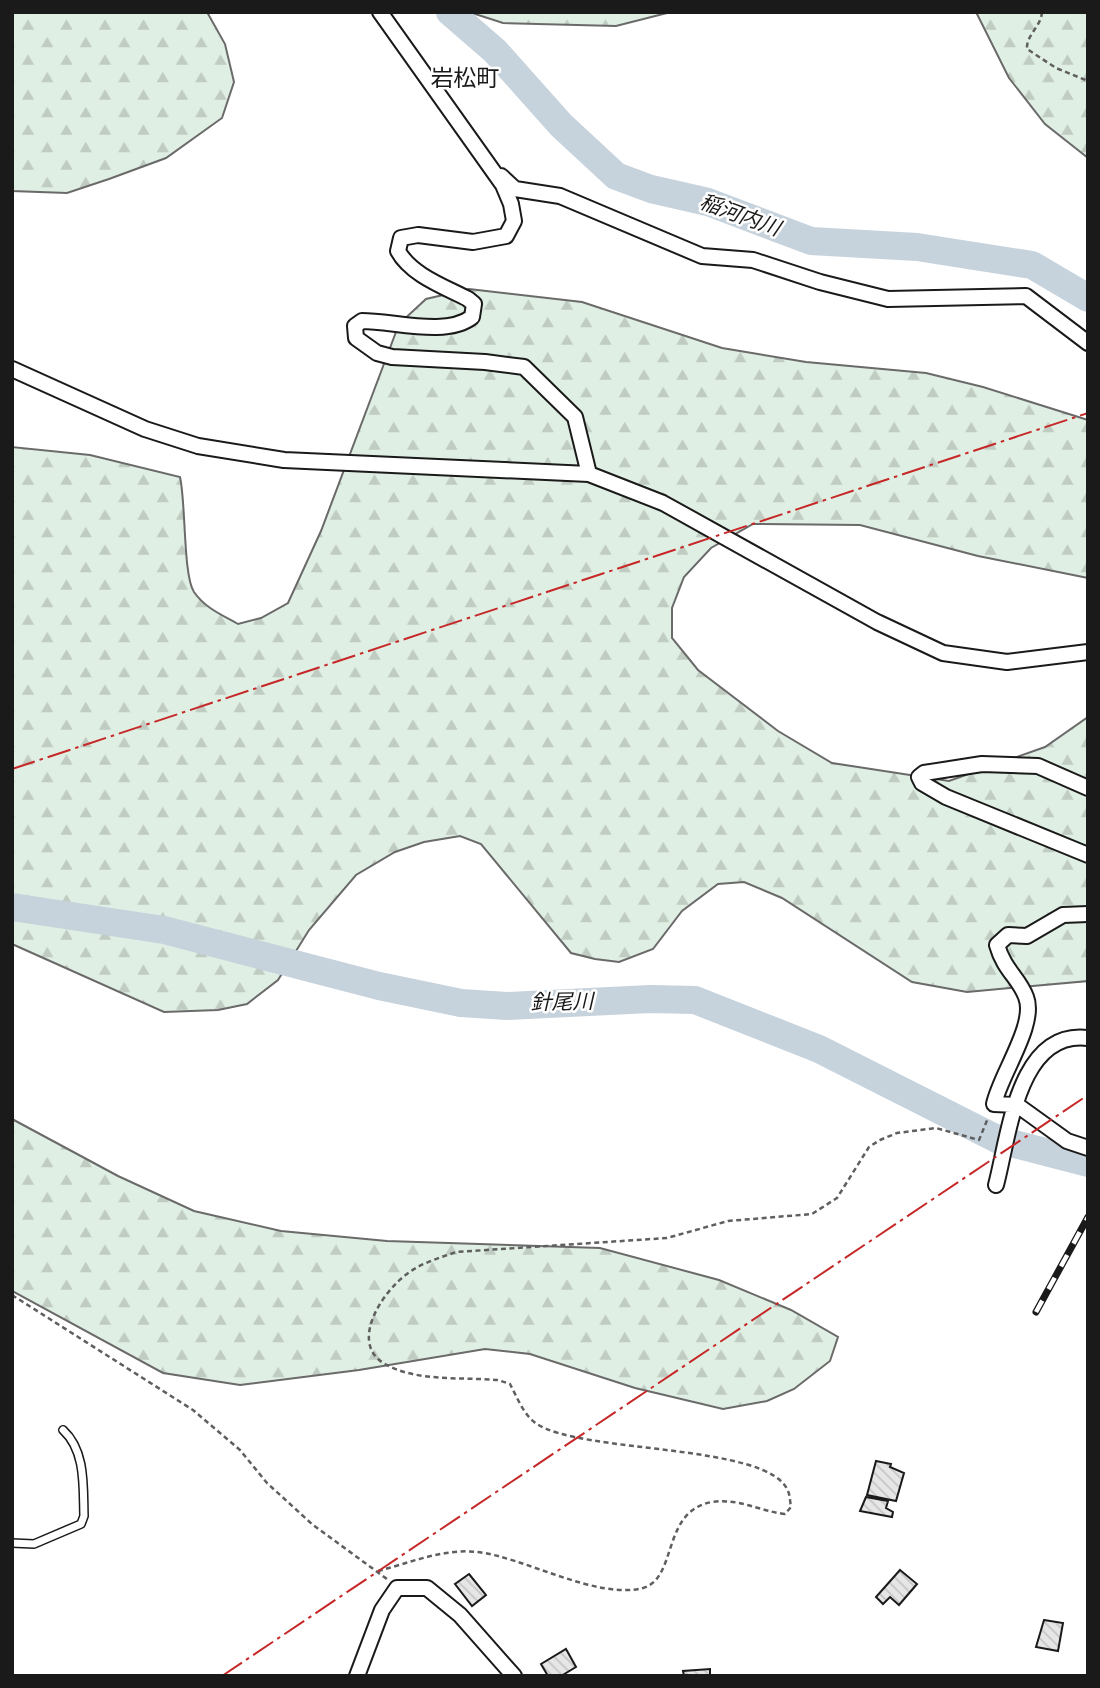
<svg xmlns="http://www.w3.org/2000/svg" width="1100" height="1688" viewBox="0 0 1100 1688" font-family="'Public Sans','Noto Sans JP',sans-serif">
<style>
.forest{fill:url(#forest-firs);stroke:#6a6a6a;stroke-width:2}
.lines{fill:none;stroke-linecap:round;stroke-linejoin:round}
.river{stroke:#c6d2dc;stroke-width:28}
.building{fill:url(#building-back-hatch);stroke:#1a1a1a;stroke-width:2}
.lane-casing{stroke:#1a1a1a;stroke-width:10}
.street-casing{stroke:#1a1a1a;stroke-width:18}
.path{stroke:#5f5f5f;stroke-width:2.5;stroke-dasharray:5 3.5;stroke-linecap:butt}
.lane{stroke:#fff;stroke-width:7}
.street{stroke:#fff;stroke-width:14}
.rail-casing{stroke:#1a1a1a;stroke-width:7}
.rail{stroke:#fff;stroke-width:4.5;stroke-dasharray:13;stroke-linecap:butt}
.power{stroke:#c62828;stroke-width:2;stroke-dasharray:24 5 3.5 5;stroke-linecap:butt}
.labels{text-anchor:middle;stroke-width:5;stroke-linejoin:round;paint-order:stroke}
.water-label{font-size:21px;font-style:italic;fill:#1a1a1a;stroke:#fff}
.quarter-label{font-size:23px;fill:#1a1a1a;stroke:#fff}
</style>
<defs>
<pattern id="forest-firs" width="22" height="20" patternUnits="userSpaceOnUse" patternTransform="scale(1.75)"><rect width="22" height="20" fill="#e0efe3"/><path d="M5 1l3.5 6h-7zM16 11l3.5 6h-7z" fill="#c0ccc2"/></pattern>
<pattern id="building-back-hatch" width="6" height="6" patternUnits="userSpaceOnUse" patternTransform="scale(1.75)"><rect width="6" height="6" fill="#e6e6e6"/><path d="M-1 5l2 2M0 0l6 6M5-1l2 2" fill="none" stroke="#c5c5c5"/></pattern>
</defs>
<rect width="100%" height="100%" fill="#fff"/>
<path class="forest" d="M12 12H207L225 44 234 82 222 118 166 158 109 179 67 193 12 191Z
M469 12H671L616 26 503 23Z
M976 12H1088V158L1045 124 1009 78Z
M469 289 582 302 722 348 806 362 926 373 983 387 1088 420V578L978 556 860 525 753 524 711 548 684 577 672 608V638L698 670 778 731 832 763 949 781 1045 747 1088 717V981L967 992 912 982 782 898 744 882 718 884 682 911 653 949 619 962 595 959 571 953 481 844 460 836 424 842 395 852 356 875 309 930 278 980 247 1004 218 1010 164 1012 12 944V447L90 455 180 477C186 503 183 575 194 592 205 608 222 615 238 624L261 618 288 603 321 531 399 324 426 299Z
M12 1119 118 1176 194 1211 281 1231 387 1241 600 1248 719 1280 791 1310 838 1337 830 1361 794 1389 767 1401 723 1409 635 1388 530 1354 485 1349 359 1370 240 1385 163 1373 12 1291Z"/>
<g class="lines">
<path class="river" d="M450 12 495 51 561 125 616 176 651 189 708 202 811 241 917 247 1032 265 1088 298
M12 907 164 930 379 986 461 1003 507 1006 650 999 695 1000 819 1049 999 1140 1088 1163"/>
</g>
<path class="building" d="M876 1461 891 1464 890 1467 904 1473 896 1501 867 1495Z
M866 1497 888 1501 886 1508 893 1512 892 1517 860 1511Z
M900 1570 917 1584 899 1605 890 1597 883 1604 876 1597Z
M469 1574 486 1595 472 1606 455 1584Z
M1044 1620 1063 1623 1058 1651 1036 1647Z
M566 1649 576 1667 561 1676H548L541 1664Z
M710 1669V1676H684L683 1671Z"/>
<g class="lines">
<g class="lane-casing">
<path id="lane" d="M12 1543 34 1544 81 1524 84 1516C83 1487 86 1451 63 1430"/>
</g>
<g class="street-casing">
<path id="street" d="M380 12 503 185 511 204 514 221 506 236 473 242 418 235 401 238 398 251C411 275 445 287 468 299L474 304 472 317C446 337 394 321 362 321L355 326 356 338 377 353 392 357 485 362 524 367 575 417 589 474
M501 176 515 189 560 196 702 256 753 260 820 282 888 299 1026 296 1088 343
M12 369 145 429 198 446 284 460 589 474 663 503 877 622 943 653 1007 662 1088 652
M1088 788 1038 766 982 764 924 773 919 777 922 783 946 797 1088 855
M1088 914 1063 915 1027 936 1008 935 997 945C1004 970 1019 978 1026 997 1037 1024 1000 1075 994 1104L1017 1105 1067 1141 1088 1148
M996 1185C1009 1136 1018 1029 1088 1038
M357 1676 382 1610 397 1588H427L460 1615 514 1676"/>
</g>
<path class="path" d="M1042 12C1041 27 1026 35 1027 49L1056 68 1088 81
M12 1295 193 1410 240 1450 267 1483 313 1525 387 1579
M378 1571C409 1563 445 1548 477 1552 524 1557 596 1600 643 1588 678 1578 661 1511 712 1502 739 1498 759 1511 785 1514L791 1507C790 1502 790 1495 788 1491 769 1443 582 1454 537 1424 524 1416 517 1397 510 1384L498 1380C463 1377 416 1382 385 1364 348 1343 383 1291 407 1274 421 1263 439 1258 456 1252L667 1238 728 1221 812 1214 837 1198 869 1147 880 1140 897 1133 936 1128 979 1140 988 1118"/>
<use href="#lane" class="lane"/>
<use href="#street" class="street"/>
<g class="rail-casing">
<path id="rail" d="M1036 1312 1088 1217"/>
</g>
<use href="#rail" class="rail"/>
<path class="power" d="M12 769 1088 413
M222 1676 1088 1095"/>
</g>
<g class="labels">
<g class="water-label">
<text transform="translate(740 215) rotate(20)" y="7">稲河内川</text>
<text transform="translate(562 1002) rotate(-1)" y="7">針尾川</text>
</g>
<g class="quarter-label">
<text x="465" y="86">岩松町</text>
</g>
</g>
<rect width="1100" height="1688" fill="none" stroke="#1a1a1a" stroke-width="28"/>
</svg>
